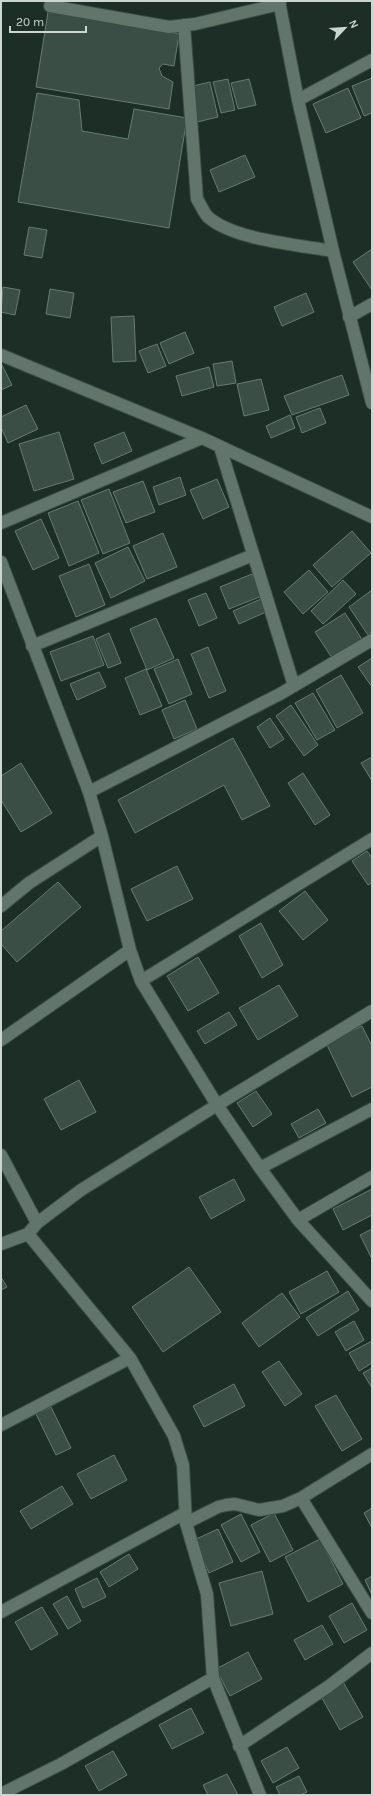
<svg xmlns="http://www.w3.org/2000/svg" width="373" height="1796" viewBox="0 0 373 1796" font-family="Karla,sans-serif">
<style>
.building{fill:#3a4e45;stroke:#677b71}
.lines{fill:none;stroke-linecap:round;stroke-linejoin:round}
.street-casing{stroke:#3c4c45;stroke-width:14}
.street{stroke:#61756b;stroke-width:12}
</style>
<rect width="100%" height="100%" fill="#1c2e26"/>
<path class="building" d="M48 12 179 34 174 66 163 64 159 68 162 76 173 82 169 109 36 87Z
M372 78V113L364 116 352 86Z
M228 79 235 110 221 113 213 82Z
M249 79 256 105 238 109 231 83Z
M210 82 218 117 197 122 189 87Z
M348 88 361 118 326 133 313 104Z
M37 93 79 100 82 131 128 139 134 109 187 118 169 228 18 202Z
M245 155 255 177 219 192 210 170Z
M29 227 47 230 42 258 24 255Z
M372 249V290L353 262Z
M3 287 20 290 15 315 1 312Z
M50 289 74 293 70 318 46 314Z
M306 293 314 312 282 326 274 307Z
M134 316 136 361 113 362 111 317Z
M185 332 194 353 169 364 160 343Z
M157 344 166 366 148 373 139 351Z
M232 361 236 383 217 386 213 364Z
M1 363 12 385 1 390Z
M209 367 214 387 182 396 176 376Z
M342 375 349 395 292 415 284 396Z
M261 379 269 410 244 416 237 384Z
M26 405 38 429 8 443 1 427V417Z
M320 408 326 423 302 433 296 417Z
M290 415 295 428 271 438 266 426Z
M59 432 74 479 34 491 19 444Z
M124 432 132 451 102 464 94 444Z
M180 477 186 495 159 505 153 487Z
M217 479 229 507 203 519 190 490Z
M143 481 155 512 126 523 113 492Z
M109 489 130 543 103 554 81 500Z
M78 501 99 553 69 566 48 513Z
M41 519 59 558 33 570 15 531Z
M352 531 371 553 332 587 313 565Z
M163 533 177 567 147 579 133 546Z
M128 547 145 581 111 598 95 563Z
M89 564 105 605 76 617 59 576Z
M309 570 328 592 303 614 284 592Z
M252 574 262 596 229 609 220 587Z
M343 580 356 594 323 624 311 611Z
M372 590V632L368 635 349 607Z
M206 593 217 618 199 626 188 600Z
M261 599 266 612 239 624 233 611Z
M345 613 363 641 334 661 315 632Z
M156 618 174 658 147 670 130 629Z
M109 633 121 663 108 668 96 639Z
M93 636 104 665 61 681 50 652Z
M208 647 226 691 209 698 191 654Z
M372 658V687L358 667Z
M178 659 192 694 169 704 154 669Z
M146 669 162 706 140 715 125 678Z
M99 672 106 687 77 700 70 684Z
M341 675 363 713 337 728 316 690Z
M313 693 335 730 317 740 295 703Z
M185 700 197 729 174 739 162 710Z
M291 705 318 745 304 756 276 716Z
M270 718 284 739 270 748 257 727Z
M233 738 270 806 242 820 224 785 135 833 118 800Z
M372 757V781L361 763Z
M21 763 52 813 21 832 1 800V776Z
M303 773 330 815 315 825 288 783Z
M367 851 372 858V883L368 885 352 861Z
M177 866 193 899 147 921 131 889Z
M58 882 81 907 17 962 1 944V931Z
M305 891 328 920 303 940 279 911Z
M261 923 283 965 262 978 239 936Z
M198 957 219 993 188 1011 167 976Z
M279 985 298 1016 258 1040 239 1008Z
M229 1012 237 1025 205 1044 197 1031Z
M362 1026 372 1046V1087L352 1097 326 1043Z
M79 1080 96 1112 61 1130 44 1099Z
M256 1091 272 1114 253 1127 237 1103Z
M318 1109 326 1123 299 1138 291 1124Z
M234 1179 245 1200 211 1219 199 1197Z
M372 1189V1215L343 1230 333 1209Z
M372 1229V1259L360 1235Z
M189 1267 221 1312 163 1352 132 1307Z
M327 1271 339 1292 301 1314 289 1292Z
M1 1277 7 1287 1 1290Z
M348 1291 359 1310 318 1336 306 1318Z
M282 1293 300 1317 259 1347 242 1323Z
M354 1321 364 1340 346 1351 335 1332Z
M372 1341V1363L359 1371 349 1353Z
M279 1361 302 1394 285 1406 262 1372Z
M372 1368V1388L363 1373Z
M234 1384 245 1406 204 1427 193 1406Z
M336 1395 362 1439 342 1451 315 1406Z
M51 1407 71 1448 56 1455 36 1414Z
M114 1455 127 1480 91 1499 77 1474Z
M62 1486 73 1504 31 1529 20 1511Z
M372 1508V1528L364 1513Z
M274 1513 293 1550 270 1562 251 1525Z
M241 1514 260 1552 241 1562 221 1525Z
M218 1529 233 1562 209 1573 194 1540Z
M320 1539 343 1584 308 1602 285 1557Z
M129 1554 138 1569 109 1587 100 1572Z
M262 1571 273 1614 231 1626 219 1583Z
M372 1576V1595L365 1580Z
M97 1578 106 1597 83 1608 75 1589Z
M67 1596 81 1621 68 1629 53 1604Z
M352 1603 367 1630 344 1643 329 1616Z
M42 1607 58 1634 31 1650 15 1622Z
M322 1625 333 1644 305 1660 294 1640Z
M248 1652 262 1679 230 1696 216 1669Z
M342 1680 363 1717 340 1730 319 1693Z
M191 1708 204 1733 172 1749 159 1725Z
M287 1747 299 1768 273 1783 261 1761Z
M113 1751 127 1775 99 1791 85 1766Z
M227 1774 238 1795H208L203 1785Z
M299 1776 307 1792 300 1795H280L276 1787Z"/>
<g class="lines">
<g class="street-casing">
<path id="street" d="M279 1 298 100 333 251 372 403
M50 6 169 27 195 24 280 4
M184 25 197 199C201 205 204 213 208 217 234 240 299 245 333 251
M298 100 372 60
M349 317 372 304
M1 355 202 438 372 517
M220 447 294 686
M1 523 202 438
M1 562 89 792 102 836 130 950 141 981 217 1105 372 1011
M32 646 253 555
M89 792 280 694 372 640
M1 906 29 883 102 836
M141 981 372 839
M1 1040 130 950
M1 1155 37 1223
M260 1168 372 1109
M298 1220 372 1177
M1 1244 28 1234
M1 1425 130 1358
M301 1498 372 1613
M186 1523 218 1507 226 1505 235 1504 259 1510 283 1506 301 1498 372 1454
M1 1612 185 1513
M239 1746 329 1686 372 1653
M1 1794 61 1764 213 1678
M260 1795 213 1678 207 1594 186 1523 183 1465 174 1436 130 1358 28 1234 37 1223 81 1190 217 1105 260 1168 298 1220 372 1301"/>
</g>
<use href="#street" class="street"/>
</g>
<rect width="373" height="1796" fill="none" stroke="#cbd6d1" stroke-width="4"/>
<g transform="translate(345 28) rotate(65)" stroke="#1c2e26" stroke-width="3" paint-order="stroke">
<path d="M0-3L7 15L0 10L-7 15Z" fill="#cbd6d1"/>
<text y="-6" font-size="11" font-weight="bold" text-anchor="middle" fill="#cbd6d1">N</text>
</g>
<path d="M10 26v6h76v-6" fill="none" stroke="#cbd6d1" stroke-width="2"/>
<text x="16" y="26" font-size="12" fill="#cbd6d1" stroke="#1c2e26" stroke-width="3" paint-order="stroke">20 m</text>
</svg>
